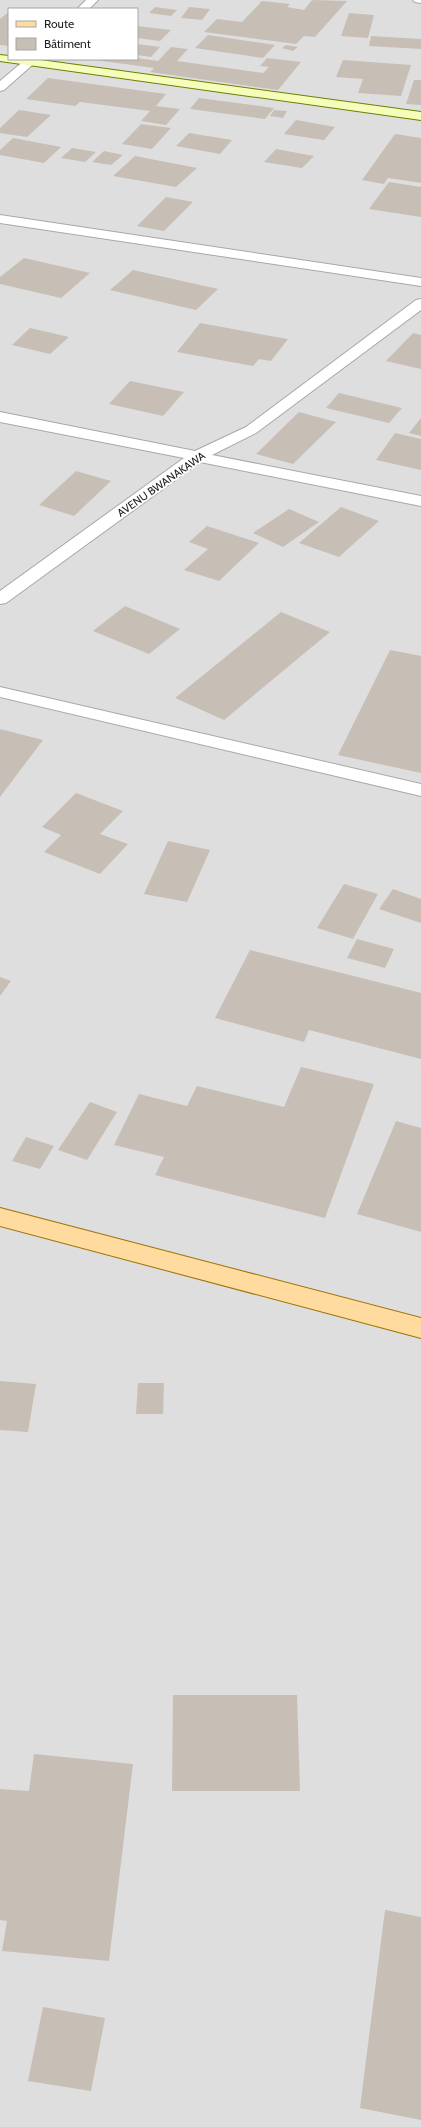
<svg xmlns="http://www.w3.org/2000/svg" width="421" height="2127" viewBox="0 0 421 2127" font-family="Cabin,sans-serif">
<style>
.residential{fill:#dfdede;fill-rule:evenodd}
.building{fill:#c7beb6}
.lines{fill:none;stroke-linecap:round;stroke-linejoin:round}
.street-casing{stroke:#a8a8a8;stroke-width:2}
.secondary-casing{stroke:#6b8000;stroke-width:2}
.primary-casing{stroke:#9e7300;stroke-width:2}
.street{fill:#fff;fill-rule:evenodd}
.secondary{fill:#f6fdba;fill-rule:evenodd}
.primary{fill:#ffdb9f;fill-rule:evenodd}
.labels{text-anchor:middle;stroke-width:3.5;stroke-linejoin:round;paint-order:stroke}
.far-street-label{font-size:11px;fill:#212121;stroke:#fff}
</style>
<rect width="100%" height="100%" fill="#f2efe7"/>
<path class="residential" d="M0 0H421V2127H0ZM9 9H137V59H9Z"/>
<path class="building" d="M312 0 347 1 315 37 304 36 296 44 204 32 217 19 242 22 262 1 290 4 287 7 304 10Z
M155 7 177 10 171 16 149 13Z
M189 7 210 9 202 20 181 18Z
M9 12V46L0 45V19Z
M349 13 374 15 368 38 341 36Z
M137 26 171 30 160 41 137 38Z
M208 35 275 45 263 58 195 48Z
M371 36 421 39V49L369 46Z
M137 44 160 47 151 57 137 55Z
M286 45 298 47 293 51 282 48Z
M171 47 188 49 177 61 263 73 269 67 260 66 267 58 301 62 278 90 150 72 154 68 95 60 137 58 158 61Z
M343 60 411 65 401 96 358 93 363 79 336 77Z
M48 78 166 94 156 106 180 109 166 125 141 121 150 111 80 102 75 106 26 99Z
M414 80H421V105L406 104Z
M199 98 274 108 265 119 190 109Z
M19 110 51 115 27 137 0 133V128Z
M274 110 287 111 283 118 270 116Z
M296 120 335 127 324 140 284 134Z
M141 124 171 128 152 149 122 144Z
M189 133 232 140 220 154 176 146Z
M395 134 421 138V183L388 178 384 184 362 180Z
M13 138 61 147 44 163 0 155V150Z
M72 148 96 152 85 162 61 158Z
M276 149 314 156 302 168 264 162Z
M104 151 123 155 111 165 92 162Z
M135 156 197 168 176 187 113 176Z
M389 182 421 187V217L369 209Z
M166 197 193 202 164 231 137 226Z
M24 258 90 273 61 298 0 284V277Z
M133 270 218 289 196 310 110 290Z
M200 323 276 337 288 339 271 361 259 359 253 366 177 352Z
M30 328 69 337 50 354 12 345Z
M413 333 421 335V369L386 361Z
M130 381 184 392 163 416 109 404Z
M339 393 402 408 389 423 326 408Z
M299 412 336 422 293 464 256 454Z
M421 418V436L409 433Z
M395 433 421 439V470L376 460Z
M76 471 111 481 74 516 39 505Z
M341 507 379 521 339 557 299 543Z
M289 509 319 522 283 547 253 533Z
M207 526 259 543 219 581 184 570 208 549 189 542Z
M125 606 180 629 149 654 93 631Z
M281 612 330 632 224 720 175 698Z
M390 650 421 656V773L338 755Z
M0 729 43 740 0 797Z
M76 793 123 811 100 834 128 844 100 874 44 852 61 835 42 827Z
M168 841 210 850 187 902 144 894Z
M344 884 378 894 353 939 317 928Z
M393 889 421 899V923L379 909Z
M357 939 394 949 385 968 347 958Z
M250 950 421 993V1059L309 1030 304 1042 215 1018Z
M0 977 11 981 0 996Z
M301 1067 374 1084 325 1218 155 1175 164 1157 114 1145 139 1094 187 1106 197 1086 284 1107Z
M90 1102 117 1112 87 1160 58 1150Z
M396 1121 421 1128V1232L357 1214Z
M26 1137 54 1146 40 1169 12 1161Z
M0 1381 36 1384 28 1432 0 1430Z
M138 1383H164L163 1414H136Z
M173 1695H297L300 1791H172Z
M34 1754 133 1764 109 1961 2 1951 7 1921 0 1920V1789L29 1791Z
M385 1910 421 1917V2120L360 2108Z
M43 2007 105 2018 91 2091 28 2081Z"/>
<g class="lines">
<g class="street-casing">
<path id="street" d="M86 0H98L89 9H77Z
M413 0H421V3L415 2Z
M26 59H39L4 90 0 91V81Z
M0 215 421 278V286L0 223Z
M421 299V310L256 433 212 455 421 496V506L200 462 6 603 0 604V591L184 458 0 422V412L195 451 246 427 416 300Z
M0 687 421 784V796L0 697Z"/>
</g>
<g class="secondary-casing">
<path id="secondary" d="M0 55 9 56V59H33L421 112V120L0 61Z"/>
</g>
<g class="primary-casing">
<path id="primary" d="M0 1208 421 1318V1338L0 1226Z"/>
</g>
<use href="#street" class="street"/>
<use href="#secondary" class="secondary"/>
<use href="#primary" class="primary"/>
</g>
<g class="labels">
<g class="far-street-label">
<text transform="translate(161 484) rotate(-35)" y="4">AVENU BWANAKAWA</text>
</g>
</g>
<rect x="8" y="8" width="130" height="52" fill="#ffffff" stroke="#a6a6a6"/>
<rect x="16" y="21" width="20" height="6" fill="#ffdb9f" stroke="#a6a6a6"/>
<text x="44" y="28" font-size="12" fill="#212121">Route</text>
<rect x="16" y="38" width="20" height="12" fill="#c7beb6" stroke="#a6a6a6"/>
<text x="44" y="48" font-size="12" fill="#212121">Bâtiment</text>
</svg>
